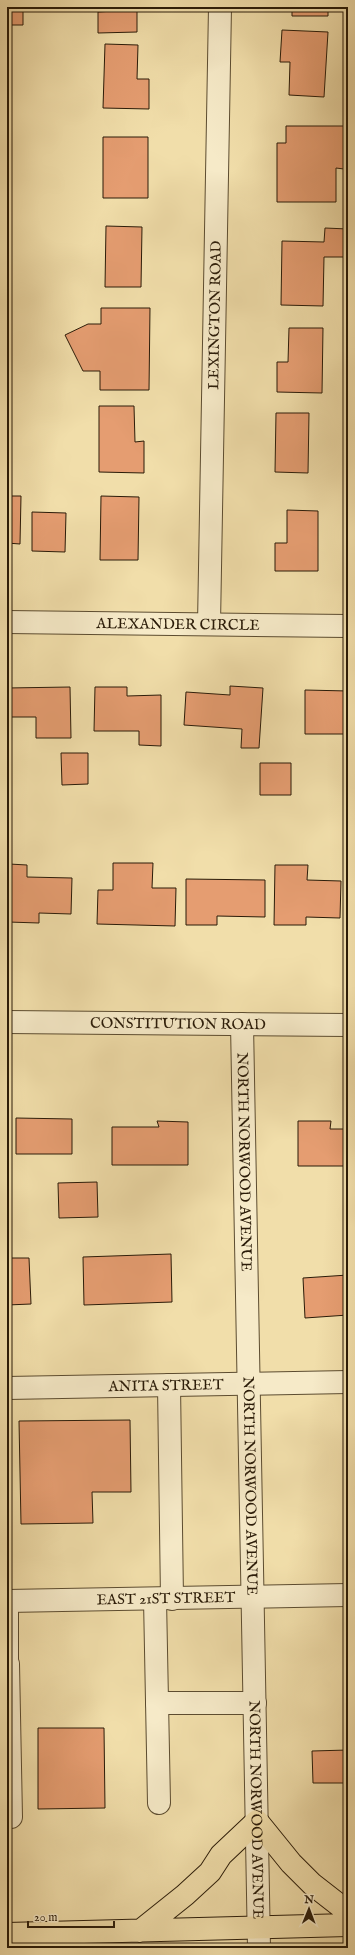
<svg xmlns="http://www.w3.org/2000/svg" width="355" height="1955" viewBox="0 0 355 1955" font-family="'IM FELL English',serif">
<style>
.building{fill:#e59d71;stroke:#2a1b08}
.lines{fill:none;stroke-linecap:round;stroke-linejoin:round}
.minor-casing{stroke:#5c4c30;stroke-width:24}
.highway-casing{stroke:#2a1b08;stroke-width:24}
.minor{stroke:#f6eac8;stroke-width:22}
.highway{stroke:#f1deaa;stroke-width:22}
.labels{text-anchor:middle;stroke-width:3;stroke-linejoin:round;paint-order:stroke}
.street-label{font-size:15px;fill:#2a1b08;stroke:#f6eac8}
</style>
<rect width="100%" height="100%" fill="#f1deaa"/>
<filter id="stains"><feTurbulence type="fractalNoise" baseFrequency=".005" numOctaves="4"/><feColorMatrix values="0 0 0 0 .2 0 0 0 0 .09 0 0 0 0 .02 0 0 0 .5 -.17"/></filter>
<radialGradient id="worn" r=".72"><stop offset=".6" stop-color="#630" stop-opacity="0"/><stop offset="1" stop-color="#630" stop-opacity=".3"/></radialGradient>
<path class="building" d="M7 7H23V25H7Z
M114 7H137V32L98 33V12L114 11Z
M292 7H328V16H292Z
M282 30 328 32 324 97 289 95 290 62H280Z
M105 44 138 45 137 79H149V109L103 108Z
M286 126H344V169L336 168V202H277V143H286Z
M103 137H148V198H103Z
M106 226 142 227 141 287H105Z
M325 228 348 229V257H324L323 306 281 305 282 241 324 242Z
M101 308H150L149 390H100V371H83L65 335 88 324H101Z
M289 328H323L322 393 277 392V362H288Z
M99 406H134L135 442 144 441V473L99 472Z
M276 413H309L308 473 275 472Z
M7 496H21L20 544 7 543Z
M101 496 139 497 138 560H100Z
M287 510 318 511V571H275V543H287Z
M32 512 66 513 65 552 32 551Z
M230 686 263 688 259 748H241L242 729 184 725 186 692 230 695Z
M70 687 71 738H36V717H8L7 688Z
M95 687H127V696L161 695V746L139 745V731H94Z
M305 690 348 691V734H305Z
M61 753H88V784L62 785Z
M260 763H291V795H260Z
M113 863H153L152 888H176L175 926 97 924 98 890H113Z
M9 864 27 865V877L72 878 71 914 39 913V923L8 922Z
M275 865H308L307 880 341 881 340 918 306 917V925H274Z
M186 879 265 880V917L217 916V925H186Z
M16 1118 72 1119V1154H16Z
M157 1121 188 1122V1165H112V1127H159Z
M298 1121H331L330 1129H348V1166H298Z
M97 1182 98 1217 59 1218 58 1183Z
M171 1254 172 1302 84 1305 83 1257Z
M7 1258H29L31 1304 7 1305Z
M348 1275V1315L305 1318 303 1278Z
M130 1420 131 1492H92L93 1523 21 1524 19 1421Z
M38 1728H104L105 1808 38 1809Z
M348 1750V1783H313L312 1751Z"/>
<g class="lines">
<g class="minor-casing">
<g id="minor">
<path id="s1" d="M7 622 348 626"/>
<path id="s2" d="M209 624 220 7"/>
<path id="s3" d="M7 1022 348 1025"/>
<path id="s4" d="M242 1024 259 1948"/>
<path d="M169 1385 172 1599"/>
<path id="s5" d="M7 1388 348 1382"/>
<path d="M155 1599 159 1803"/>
<path id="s6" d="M7 1601 348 1595"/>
<path d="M7 1664V1601"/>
<path d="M157 1703H255"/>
<path d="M7 1817H11L8 1664"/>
</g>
</g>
<g class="highway-casing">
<path id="highway" d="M140 1931 185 1895 210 1872 221 1855 257 1821 291 1863 312 1884 348 1912
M7 1934 348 1925"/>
</g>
<use href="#minor" class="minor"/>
<use href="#highway" class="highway"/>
</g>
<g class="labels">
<g class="street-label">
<text dy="5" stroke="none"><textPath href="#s2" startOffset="309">LEXINGTON ROAD</textPath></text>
<text dy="5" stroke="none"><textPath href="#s1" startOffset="171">ALEXANDER CIRCLE</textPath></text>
<text dy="5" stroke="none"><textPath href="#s3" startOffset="171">CONSTITUTION ROAD</textPath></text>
<text dy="5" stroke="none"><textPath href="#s4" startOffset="138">NORTH NORWOOD AVENUE</textPath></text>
<text dy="5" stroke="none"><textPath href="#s5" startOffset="159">ANITA STREET</textPath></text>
<text dy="5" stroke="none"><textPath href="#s4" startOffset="462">NORTH NORWOOD AVENUE</textPath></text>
<text dy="5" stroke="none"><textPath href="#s6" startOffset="159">EAST 21ST STREET</textPath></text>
<text dy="5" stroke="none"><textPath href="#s4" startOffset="786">NORTH NORWOOD AVENUE</textPath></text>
</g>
</g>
<rect width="355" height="1955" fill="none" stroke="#f1deaa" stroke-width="24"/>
<rect x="8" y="8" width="339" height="1939" fill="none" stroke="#2a1b08" stroke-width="2"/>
<rect x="12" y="12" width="331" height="1931" fill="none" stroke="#2a1b08"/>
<g transform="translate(309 1909) rotate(1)" stroke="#f6eac8" stroke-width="3" paint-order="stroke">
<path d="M0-3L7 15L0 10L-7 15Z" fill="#2a1b08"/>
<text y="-6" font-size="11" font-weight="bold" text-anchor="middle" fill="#2a1b08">N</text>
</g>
<path d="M28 1921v6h86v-6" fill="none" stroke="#2a1b08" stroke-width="2"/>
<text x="34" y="1921" font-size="12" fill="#2a1b08" stroke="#f6eac8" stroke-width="3" paint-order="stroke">20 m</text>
<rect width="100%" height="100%" filter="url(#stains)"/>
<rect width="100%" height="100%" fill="url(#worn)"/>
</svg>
